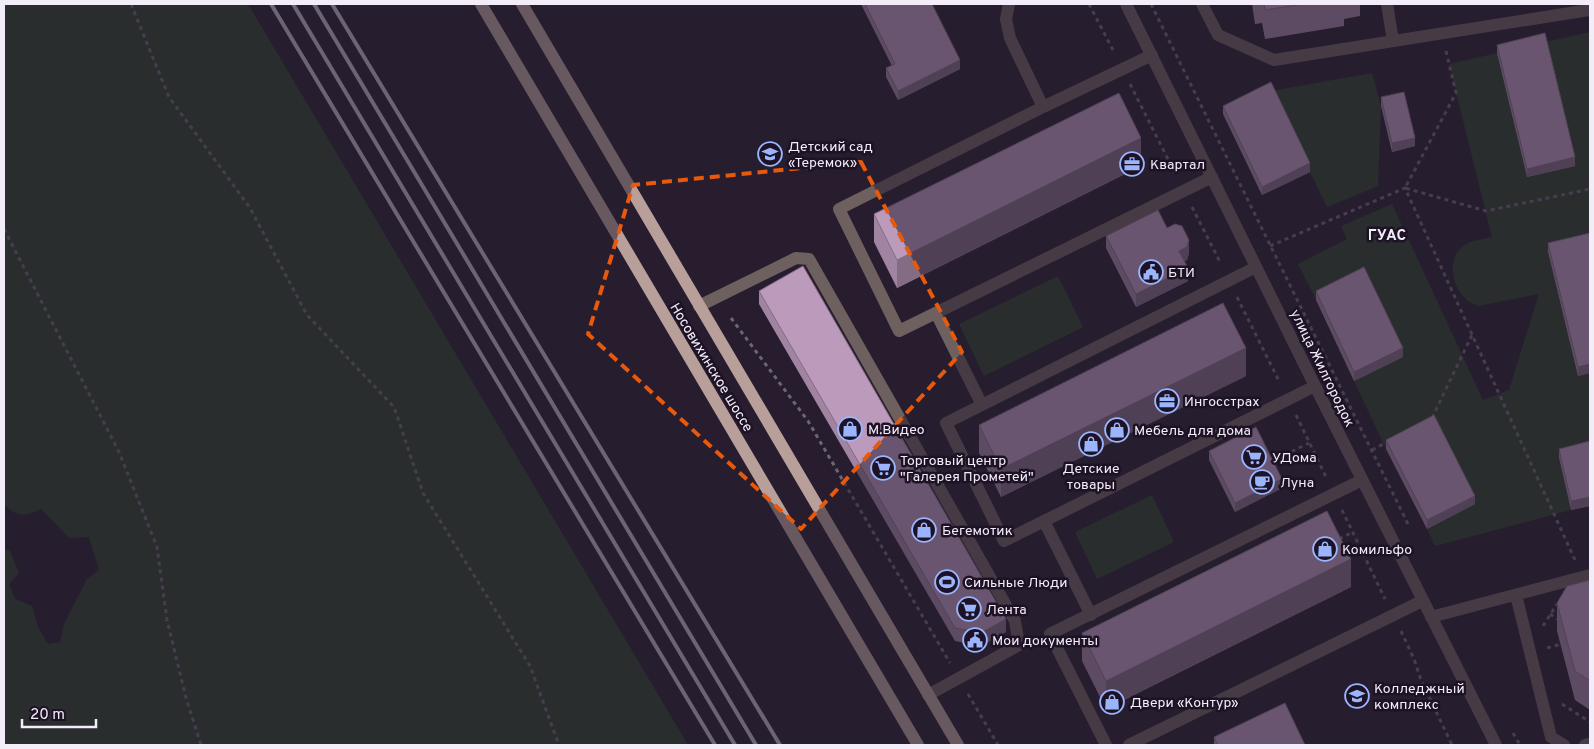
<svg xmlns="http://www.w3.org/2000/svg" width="1594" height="749" viewBox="0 0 1594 749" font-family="Overpass,sans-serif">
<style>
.green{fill:#2e422d}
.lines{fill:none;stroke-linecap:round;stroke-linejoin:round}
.path{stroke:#6d6475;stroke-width:3;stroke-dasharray:4 4;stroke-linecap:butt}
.minor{stroke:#6d605e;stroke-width:12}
.major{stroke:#b99f9a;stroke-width:12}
.rail{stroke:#c2bac8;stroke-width:4}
.wall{fill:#a184a2}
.shaded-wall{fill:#836c84}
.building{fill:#bb9abc;stroke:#836c84}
.marked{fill:none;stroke:#e8590c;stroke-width:4;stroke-dasharray:10 6;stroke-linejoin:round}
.labels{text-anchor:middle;stroke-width:5;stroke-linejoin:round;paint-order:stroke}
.poi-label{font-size:14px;fill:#f3ecf9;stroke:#1d1325;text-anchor:start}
.street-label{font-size:14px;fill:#f3ecf9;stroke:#1d1325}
.neighbourhood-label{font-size:15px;font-weight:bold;fill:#f3ecf9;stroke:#1d1325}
</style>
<rect width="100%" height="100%" fill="#271d2f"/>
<path class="green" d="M4 4H248L688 745H4V549L10 551 19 573 9 584 15 599 32 606 38 627 48 644 60 642 64 624 87 579 99 570 89 537 69 538 41 509C24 516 19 518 4 505Z
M1590 32V242L1548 252 1578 375 1590 373V450L1559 458 1571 510 1435 546 1427 529 1475 504 1434 424 1386 449 1354 381 1403 357 1316 299 1298 264 1347 239 1341 226 1392 204 1483 400 1509 390 1539 294 1478 306C1474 304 1468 302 1465 298 1452 286 1447 260 1462 247 1470 240 1482 240 1492 237L1449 64Z
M1372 73 1381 106 1378 186 1327 207 1271 91Z
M1058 276 1083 327 984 376 959 324Z
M1152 495 1174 542 1097 579 1075 532Z"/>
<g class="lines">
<path class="path" d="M131 4 169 97 250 208 307 315 394 407 423 493 530 666 559 745
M1089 4 1114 52
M1151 4 1408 524
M1446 51 1456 93 1405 188 1486 211 1590 189
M1130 84 1176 175
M1192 207 1221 264
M4 229 119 452 157 547 167 620 186 698 201 745
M1270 246 1405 188 1575 560
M1237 297 1280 383
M731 318 808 421 950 663
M1296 415 1326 477
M1432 418 1472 335
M1372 450 1389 441
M1270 462 1309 443
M1342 510 1385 599
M1339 539 1353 532
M1550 614 1560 621
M1543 626 1557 604
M1401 631 1414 659 1421 680 1452 745
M1547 648 1561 644
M968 694 998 745
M1562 704 1590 722
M1513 733 1520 745"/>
<path class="minor" d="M1009 4 1006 19 1010 38 1043 107 1152 55
M1126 4 1315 386 1496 745
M1202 4 1218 35 1274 60 1589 10
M1387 4 1393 41
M1043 107 839 209 899 331 1212 177
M1256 267 946 423 1004 541 1315 386
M699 306 796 258 809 259 1015 621 1019 645 928 695
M936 313 982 405
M1044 521 1091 615
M1516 595 1551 737 1564 745
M1431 617 1590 575
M1106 745 1050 634 1362 480
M1129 745 1422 601
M1585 745 1590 744"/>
<path class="major" d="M481 4 918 745
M522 4 958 745"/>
<path class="rail" d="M271 4 715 745
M293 4 735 745
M314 4 756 745
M332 4 780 745"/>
</g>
<path class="wall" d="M861 4H932L960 69 898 100 886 77V68L892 66Z
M1252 4H1360V16L1344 19V26L1265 39 1262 23 1255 24Z
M1497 45 1575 166 1527 177 1497 53Z
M1381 97 1415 146 1392 152 1381 106Z
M1223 106 1310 172 1262 195 1223 114Z
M1141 166 897 288 874 242V214Z
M1167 228 1189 253 1187 260 1184 261 1188 281 1136 307 1106 248V236Z
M1590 233V373L1578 376 1548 252V243Z
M759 291 1006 632 981 646 955 641 759 304Z
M1316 291 1403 357 1354 381 1316 300Z
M1246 376 1001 497 979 453V425Z
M1386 440 1475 504 1427 529 1386 449Z
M1590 441V506L1571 510 1559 458V449Z
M1209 451 1282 488 1235 512 1209 460Z
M1590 580V710L1575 700 1557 631V603Z
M1351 587 1106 709 1082 661V633Z
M1214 737 1305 745H1214Z"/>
<path class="shaded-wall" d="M960 60V69L898 100V91Z
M1141 138V166L897 288V260Z
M1415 138V146L1392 152V143Z
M1575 157V166L1527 177V169Z
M1310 163V172L1262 195V187Z
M1189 240V253L1187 260 1179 264V251Z
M1188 268V281L1136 307V294Z
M1246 348V376L1001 497V469Z
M1403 348V357L1354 381V372Z
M1590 364V373L1578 376V367Z
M1282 479V488L1235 512V503Z
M1475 496V504L1427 529V520Z
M1590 497V506L1571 510V501Z
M1351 559V587L1106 709V681Z
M1006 619V632L981 646V633Z"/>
<path class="building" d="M865 4H932L960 60 898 91 886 68 895 64Z
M1264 4H1303L1265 10Z
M1545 33 1575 157 1527 169 1497 45Z
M1271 82 1310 163 1262 187 1223 106Z
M1404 92 1415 138 1392 143 1381 97Z
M1119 93 1141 138 897 260 874 214Z
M1158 210 1167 228 1175 224 1182 226 1189 240 1187 247 1179 251 1188 268 1136 294 1106 236Z
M1590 233V364L1578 367 1548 243Z
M803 266 1006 619 981 633 955 628 759 291Z
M1364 267 1403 348 1354 372 1316 291Z
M1223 303 1246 348 1001 469 979 425Z
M1434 415 1475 496 1427 520 1386 440Z
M1256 427 1282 479 1235 503 1209 451Z
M1590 441V497L1571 501 1559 449Z
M1327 511 1351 559 1106 681 1082 633Z
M1590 580V681L1575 671 1557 603 1567 586Z
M1285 703 1305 745H1218L1214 737Z"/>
<path d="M0 0H1594V749H0ZM861 162 962 352 801 529 588 334 633 185Z" fill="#271d2f" fill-opacity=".55" fill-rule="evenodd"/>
<path class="marked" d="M861 162 962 352 801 529 588 334 633 185Z"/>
<defs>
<g id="school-ring" transform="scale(1.25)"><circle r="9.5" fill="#1d1325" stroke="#9ab5fd" stroke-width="1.5"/><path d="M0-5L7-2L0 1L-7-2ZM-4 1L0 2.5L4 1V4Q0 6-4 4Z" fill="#9ab5fd"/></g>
<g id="office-ring" transform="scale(1.25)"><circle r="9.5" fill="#1d1325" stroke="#9ab5fd" stroke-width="1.5"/><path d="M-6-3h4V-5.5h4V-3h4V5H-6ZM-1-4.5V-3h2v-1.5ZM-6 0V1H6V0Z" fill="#9ab5fd"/></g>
<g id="civic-ring" transform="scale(1.25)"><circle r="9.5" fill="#1d1325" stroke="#9ab5fd" stroke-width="1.5"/><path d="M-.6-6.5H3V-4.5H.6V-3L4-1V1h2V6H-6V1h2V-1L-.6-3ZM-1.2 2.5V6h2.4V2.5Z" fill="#9ab5fd"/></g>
<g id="shop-ring" transform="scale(1.25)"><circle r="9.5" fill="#1d1325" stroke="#9ab5fd" stroke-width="1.5"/><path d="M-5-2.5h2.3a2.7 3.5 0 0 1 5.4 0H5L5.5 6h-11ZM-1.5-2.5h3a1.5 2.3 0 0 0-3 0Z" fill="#9ab5fd"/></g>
<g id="supermarket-ring" transform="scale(1.25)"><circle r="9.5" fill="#1d1325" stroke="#9ab5fd" stroke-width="1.5"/><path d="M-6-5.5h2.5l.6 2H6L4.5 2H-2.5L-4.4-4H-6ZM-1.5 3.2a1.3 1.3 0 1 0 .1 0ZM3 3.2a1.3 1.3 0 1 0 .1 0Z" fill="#9ab5fd"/></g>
<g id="cafe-ring" transform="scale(1.25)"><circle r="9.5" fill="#1d1325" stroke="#9ab5fd" stroke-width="1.5"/><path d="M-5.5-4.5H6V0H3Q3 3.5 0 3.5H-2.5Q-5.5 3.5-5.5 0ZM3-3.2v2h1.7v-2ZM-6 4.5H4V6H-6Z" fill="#9ab5fd"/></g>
<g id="stadium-ring" transform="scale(1.25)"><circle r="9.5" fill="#1d1325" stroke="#9ab5fd" stroke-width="1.5"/><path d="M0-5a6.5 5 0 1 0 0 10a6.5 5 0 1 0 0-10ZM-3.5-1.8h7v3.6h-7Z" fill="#9ab5fd"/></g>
<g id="university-ring" transform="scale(1.25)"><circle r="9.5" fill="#1d1325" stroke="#9ab5fd" stroke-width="1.5"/><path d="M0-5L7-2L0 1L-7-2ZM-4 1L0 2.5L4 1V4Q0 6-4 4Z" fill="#9ab5fd"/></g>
</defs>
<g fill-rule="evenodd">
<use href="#school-ring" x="770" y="154"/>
<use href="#office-ring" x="1132" y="164"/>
<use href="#civic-ring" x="1151" y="272"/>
<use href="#office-ring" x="1167" y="401"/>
<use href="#shop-ring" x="850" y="429"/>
<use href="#shop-ring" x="1117" y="430"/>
<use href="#shop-ring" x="1091" y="444"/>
<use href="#supermarket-ring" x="1254" y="457"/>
<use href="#supermarket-ring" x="883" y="468"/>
<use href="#cafe-ring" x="1262" y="482"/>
<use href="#shop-ring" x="924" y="530"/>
<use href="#shop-ring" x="1325" y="549"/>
<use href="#stadium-ring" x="947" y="582"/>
<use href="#supermarket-ring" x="969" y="609"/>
<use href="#civic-ring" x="975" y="640"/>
<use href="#university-ring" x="1357" y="696"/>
<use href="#shop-ring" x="1112" y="702"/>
</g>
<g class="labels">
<g class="poi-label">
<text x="788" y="151">Детский сад<tspan x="788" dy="16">«Теремок»</tspan></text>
<text x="1150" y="169">Квартал</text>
<text x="1168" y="277">БТИ</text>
<text x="1184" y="406">Ингосстрах</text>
<text x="868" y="434">М.Видео</text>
<text x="1134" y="435">Мебель для дома</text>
<text x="1272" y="462">УДома</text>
<text x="900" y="465">Торговый центр<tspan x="900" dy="16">"Галерея Прометей"</tspan></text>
<text x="1091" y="473" text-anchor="middle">Детские<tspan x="1091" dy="16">товары</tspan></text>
<text x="1280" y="487">Луна</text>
<text x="942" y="535">Бегемотик</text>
<text x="1342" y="554">Комильфо</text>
<text x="964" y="587">Сильные Люди</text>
<text x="986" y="614">Лента</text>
<text x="992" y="645">Мои документы</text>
<text x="1374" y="693">Колледжный<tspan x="1374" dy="16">комплекс</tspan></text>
<text x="1130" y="707">Двери «Контур»</text>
</g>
<g class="street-label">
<text transform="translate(712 367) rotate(59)" y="5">Носовихинское шоссе</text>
<text transform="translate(1323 368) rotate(64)" y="5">улица Жилгородок</text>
</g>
<g class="neighbourhood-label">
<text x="1387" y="240">ГУАС</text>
</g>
</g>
<rect width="1594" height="749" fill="none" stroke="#f3ecf9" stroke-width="10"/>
<path d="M22 719v8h74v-8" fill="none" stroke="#f3ecf9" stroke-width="2.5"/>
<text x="30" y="719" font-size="15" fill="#f3ecf9" stroke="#1d1325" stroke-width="4" paint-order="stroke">20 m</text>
</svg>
